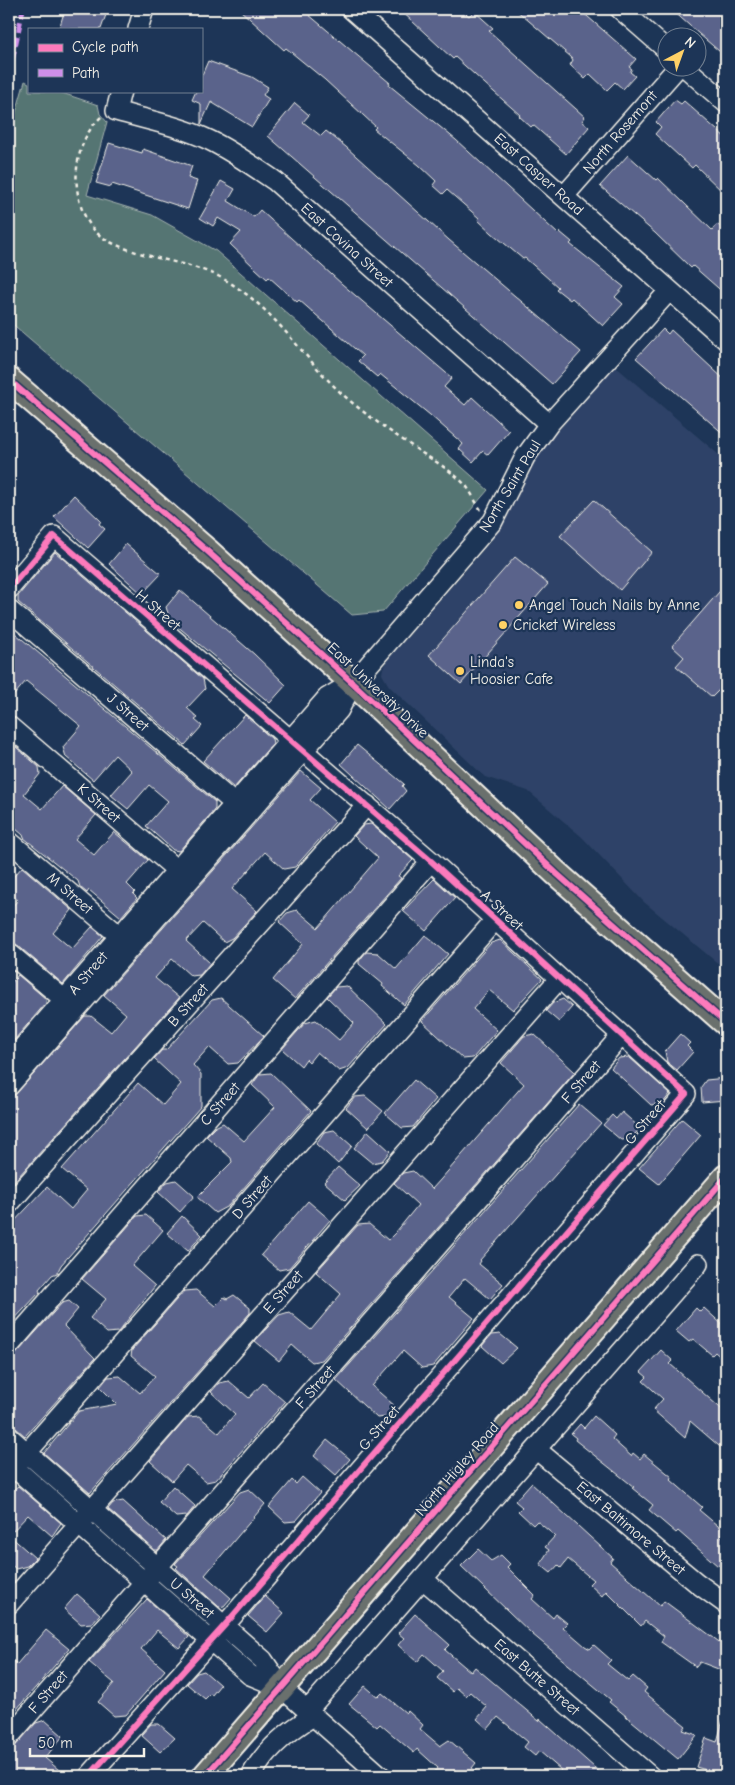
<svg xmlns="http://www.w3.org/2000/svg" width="735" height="1785" viewBox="0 0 735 1785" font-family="'Comic Neue',sans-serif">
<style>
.built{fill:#2f4367}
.green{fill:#557473;stroke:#a4b2ae}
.building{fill:#5a648b;stroke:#f4f1e8}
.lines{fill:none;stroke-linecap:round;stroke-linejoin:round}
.minor-casing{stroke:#f4f1e8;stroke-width:22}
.major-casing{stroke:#f4f1e8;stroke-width:28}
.path{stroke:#f4f1e8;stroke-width:2.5;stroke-dasharray:4 4;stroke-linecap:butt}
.minor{stroke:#1d3557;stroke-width:19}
.major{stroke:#6b706d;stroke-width:24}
.quiet{stroke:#ce8fe9;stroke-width:5;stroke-dasharray:10 5;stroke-linecap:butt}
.cycleway-casing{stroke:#1d3557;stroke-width:9}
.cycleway{stroke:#fd7abc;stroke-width:6}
.poi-dot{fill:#ffd166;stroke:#1d3557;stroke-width:2}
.labels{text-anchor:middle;stroke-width:4.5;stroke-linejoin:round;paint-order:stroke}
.street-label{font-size:15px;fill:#f4f1e8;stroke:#1d3557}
.poi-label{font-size:15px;fill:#f4f1e8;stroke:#1d3557;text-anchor:start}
</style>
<rect width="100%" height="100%" fill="#1d3557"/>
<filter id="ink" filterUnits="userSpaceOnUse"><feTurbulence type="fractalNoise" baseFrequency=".02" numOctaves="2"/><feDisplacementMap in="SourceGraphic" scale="10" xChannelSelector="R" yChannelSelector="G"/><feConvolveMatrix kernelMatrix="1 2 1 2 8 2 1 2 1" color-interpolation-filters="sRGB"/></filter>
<g filter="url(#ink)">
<path class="built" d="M615 366 726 461V970L644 902 582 837 528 791 485 777 389 686 382 674 383 668 387 661 492 540 512 507 529 471 542 449Z"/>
<path class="green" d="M25 81 29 83V91H56L98 105 100 114 107 122 87 195 152 215 216 251 488 490 383 612 352 615 9 321V137Z"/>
<path class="building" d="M65 9H108L101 29H59Z
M239 9H302L390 83 389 85 456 140 558 234 560 232 572 242 570 244 624 287 615 297 623 304 603 326 572 298 570 300 556 289 558 287 525 258 523 259 492 233 478 220 479 218 447 190 443 194 433 185 436 181 419 165 374 129 376 127 325 80 286 48 284 50Z
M399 9H461L469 16 474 11 493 28 489 31 585 117 582 121 589 127 566 154 533 125 531 127 519 116 520 115 494 92 455 57 453 59Z
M515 9H579L636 59 629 67 632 69 630 72 635 76 623 89 615 82 607 90 590 74 585 79 570 65 573 60 571 57Z
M671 9H726V57L699 34Z
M208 61 252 77 268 87 263 95 269 99 252 127 211 102 201 124V104L192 100 196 91H201V77Z
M675 100 681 104 684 101 726 138V195L695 165 692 168 655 134 661 127 656 122Z
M295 103 309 115 303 122 321 136 326 131 346 147 449 240 581 352 552 384 268 136Z
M109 143 142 153 143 149 192 166 188 178 197 181 188 209 112 184 111 187 96 183Z
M628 155 656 180 658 178 712 230 717 224 726 232V295L693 266 691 268 655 233 600 186Z
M221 181 235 189 228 201 254 217 260 210 342 284 452 378 444 387 465 405 472 397 509 431 488 455 483 451 473 462 459 449 463 444 430 415 380 374 377 377 358 361 363 356 299 300 297 302 269 277 267 279 255 268 230 244 241 232 218 218 213 226 200 218Z
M663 329 668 334 671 330 726 381V436L636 358Z
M74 495 101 521 99 524 105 529 88 548 54 517Z
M594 500 652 552 620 590 560 536Z
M126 544 161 574 142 594 109 564Z
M55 552 203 679 205 689 187 708 198 718 195 720 202 726 185 745 18 602V596Z
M515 557 548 584 461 684 429 655Z
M726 584V695L720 689 712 697 676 666 684 657 672 646Z
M180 590 254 654 286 685 270 703 170 620 166 607Z
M9 628 215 802V809L179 851 173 850 146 826 168 801 149 785 128 809 111 795 132 771 115 755 93 780 66 757 63 747 81 726 26 681 9 701Z
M245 715 272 739 273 743 234 788 203 761Z
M9 741 39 767 40 774 24 794 42 809 62 786 96 815 75 839 94 855 114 832 148 860 127 884 135 892 133 894 137 898 121 917 89 890 87 893 80 887 78 881 24 838 23 835 9 823Z
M357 745 404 784 402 786 406 791 390 809 341 764Z
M301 771 321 788 310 800 335 822 295 867 284 869 265 852 232 889 257 911 232 938 224 942 203 923 186 941 210 963 200 975 191 976 172 959 155 978 179 998 9 1187V1097L17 1093 85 1016H91L111 1032 126 1014 104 995Z
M371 824 413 860 398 876 401 878 295 999 273 980 303 944 279 922 287 913 297 910 318 928 378 858 354 836 364 825Z
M22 867 72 910 53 933 72 949 92 927 103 936 63 984 9 938V910L18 900 9 892V882Z
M434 879 455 898 426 931 403 911Z
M425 935 448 954 404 1005 382 986 383 984 359 964V961L366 952 378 953 396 969Z
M500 940 542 979 513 1010 489 990 473 1009 497 1030 473 1058 463 1059 422 1021 491 943Z
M18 975 46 999V1003L9 1046V1018L14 1011 9 1006V986Z
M347 986 387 1024 348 1068 339 1071 317 1052 309 1062 306 1059 301 1066 282 1049 305 1023 316 1020 339 1040 354 1023 327 997 336 987Z
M221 998 264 1036 238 1063 228 1064 209 1047 193 1065 201 1074V1106L61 1265 57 1273 52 1275 39 1290 40 1292 9 1325V1227L47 1187 71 1209 87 1190 62 1169 138 1083 163 1105 181 1084 154 1059 162 1050H166L212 1000Z
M563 999 572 1007 559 1022 546 1011 553 1003Z
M534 1034 575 1072 322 1360 312 1362 292 1345 279 1361 255 1341 279 1315 289 1312 311 1330 341 1294 316 1272 358 1225 369 1224 388 1240 396 1232 418 1205 394 1183 403 1173 413 1171 432 1189 441 1179 524 1084 501 1063 524 1036Z
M680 1034 690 1043 687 1046 693 1052 677 1070 667 1062 665 1051Z
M629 1057 670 1094 663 1103 651 1105 611 1068 619 1058Z
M271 1073 311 1111 228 1206 215 1213 197 1197 232 1162 231 1158 206 1136 215 1127 223 1123 244 1141 275 1107 252 1085 260 1074Z
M726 1078V1100L702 1102 701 1087 706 1080Z
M414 1080 436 1099 413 1127 402 1128 385 1113Z
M365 1096 383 1111 368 1128 346 1108 355 1097Z
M579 1104 601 1123 480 1260 481 1261 479 1264 503 1284 490 1299 465 1278 449 1297 474 1318 433 1366 422 1368 403 1351 372 1386 396 1407 387 1417 377 1418 336 1380Z
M622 1112 640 1128 631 1139 621 1140 603 1125 612 1115 616 1119Z
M682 1119 701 1135 659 1184 639 1168Z
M334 1130 352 1146 338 1164 316 1144 324 1132Z
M368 1131 390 1151 382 1161 372 1163 354 1148Z
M338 1167 360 1186 345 1200 324 1182Z
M176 1180 194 1196 180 1212 158 1192 167 1182Z
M308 1201 330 1220 289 1268 279 1270 261 1255Z
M146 1215 163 1230 132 1266 155 1286 118 1332 107 1333 90 1318 106 1299 82 1279 137 1216Z
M182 1216 202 1235 188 1251 167 1233Z
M196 1290 215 1306 224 1297 227 1299 234 1295 250 1308V1313L90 1493 44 1453 79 1411 117 1404 100 1387 108 1377 120 1376 140 1393 155 1376 131 1356 132 1350 184 1291Z
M69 1301 78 1309 64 1326 95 1358 25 1436 16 1428 9 1426V1357L17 1353 62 1303Z
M696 1308 700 1312 704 1308 726 1328V1362L715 1352 712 1355 693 1339 689 1342 676 1331Z
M500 1334 517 1348 501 1363 482 1346 491 1335Z
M661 1350 673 1361 670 1364 726 1413V1452L690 1421 685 1438 653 1410 663 1399 643 1381 647 1377 641 1372Z
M229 1381 249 1398 263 1383 285 1402 216 1480 206 1482 186 1465 172 1481 150 1461 188 1417 199 1416 219 1433 235 1414 211 1392 219 1383Z
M594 1416 615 1435 612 1439 631 1456 633 1453 640 1459 644 1454 672 1477 671 1480 702 1507 699 1510 724 1531 720 1535 726 1541V1556L718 1566 678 1531 676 1533 649 1510 653 1505 632 1488 634 1487 575 1440 576 1438 571 1434 580 1424 584 1428Z
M327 1440 350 1459 336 1475 314 1456Z
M302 1477 320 1493 296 1521 285 1522 269 1507 292 1480 296 1484Z
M531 1483 613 1558 610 1562 660 1606 664 1601 726 1647V1672L700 1662 696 1667 661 1642 664 1636 645 1621 641 1626 606 1591 602 1596 589 1584 593 1580 568 1559 561 1568 558 1565 551 1573 540 1564 549 1550 545 1547 555 1536 537 1521 533 1525 518 1511 522 1507 515 1501Z
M18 1486 61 1523 52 1536 28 1515 9 1535 35 1558 27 1566 16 1569 9 1563V1493Z
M173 1486 195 1506 187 1516 176 1517 159 1502Z
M249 1489 265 1504 205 1575 231 1598 224 1606 219 1607 176 1568 178 1566 175 1564 240 1492Z
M123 1501 166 1540 158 1550H155L108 1509 113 1503Z
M478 1549 491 1561 501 1555 510 1564 507 1567 535 1595 532 1599 553 1618 556 1614 567 1623 563 1627 585 1646 590 1649 594 1645 611 1660 607 1664 628 1681 633 1676 647 1688 644 1692 686 1726 683 1730 697 1735 678 1759 609 1702 611 1700 532 1634 461 1566Z
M77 1594 100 1614 92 1623 81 1624 64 1609Z
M265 1596 284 1613 267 1632 248 1616Z
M147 1599 189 1637 179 1648 157 1630 141 1649 165 1670 126 1715 114 1716 98 1702 114 1683 89 1662Z
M415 1614 450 1645 445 1650 471 1672 475 1667 539 1721 540 1719 604 1776H556L561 1770 539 1751 535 1756 524 1747 528 1742 498 1717 488 1729 477 1719 487 1707 470 1692 466 1696 457 1688 453 1692 437 1678 443 1671 424 1654 417 1662 398 1645 404 1638 398 1633Z
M46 1630 69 1649 9 1718V1657L17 1664Z
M204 1671 220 1685 212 1695 210 1694 205 1699 187 1684 197 1673Z
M365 1686 378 1697 382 1693 406 1713 408 1711 423 1725 420 1729 440 1746 449 1740 476 1763 472 1768 482 1776H431L438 1768 417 1749 414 1753 380 1724 377 1727 349 1704Z
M45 1720 63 1736 45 1758 66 1776H9V1753L36 1723Z
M723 1720H726V1776L696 1767 706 1738 717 1742Z
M151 1724H159L175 1738 160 1752 141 1735Z"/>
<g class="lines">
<g class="minor-casing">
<path id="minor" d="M351 9 726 340
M620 9 668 51
M138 29 144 9
M686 68 726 103
M121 91 116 111C147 120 180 126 209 140 232 151 253 166 275 181L549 424
M564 196 677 68
M9 589 54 536 431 861 686 1094 224 1626 89 1776
M9 610 243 811
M9 726 186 878
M9 841 129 944
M9 953 73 1007
M9 1063 327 698 352 683
M9 1086 339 710 353 683 493 521 525 457 549 424 669 291
M9 1204 367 805
M9 1346 431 861
M9 1437 263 1660 282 1688 381 1776
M537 1450 697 1583 726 1604
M9 1463 250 1675 282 1688
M9 1473 495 920
M423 1579 650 1776
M9 1604 559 979
M307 1711 698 1264
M9 1737 620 1037
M251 1776C265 1750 288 1731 313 1716"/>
</g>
<g class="major-casing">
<path id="major" d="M9 380 206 550 353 683 556 873 726 1023
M205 1776 726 1177"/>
</g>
<path class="path" d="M101 117C71 144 68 201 95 231 117 255 185 260 218 276 272 304 298 352 340 392 365 415 394 434 422 453 438 463 455 473 467 487 472 494 476 503 481 510"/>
<use href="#minor" class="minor"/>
<use href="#major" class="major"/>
<path class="quiet" d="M9 75 23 9"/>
<g class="cycleway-casing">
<path id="cycleway" d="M9 380 206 550 353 683 556 873 726 1023
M9 589 54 536 431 861 686 1094 224 1626 89 1776
M205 1776 726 1177"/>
</g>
<use href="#cycleway" class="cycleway"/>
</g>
</g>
<g class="poi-dot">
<circle cx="519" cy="605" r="5"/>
<circle cx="503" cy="625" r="5"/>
<circle cx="460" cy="671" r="5"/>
</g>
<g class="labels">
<g class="street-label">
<text transform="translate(620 132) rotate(-49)" y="5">North Rosemont</text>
<text transform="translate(539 174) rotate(42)" y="5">East Casper Road</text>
<text transform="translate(347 245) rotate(42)" y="5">East Covina Street</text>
<text transform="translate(510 486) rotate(-59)" y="5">North Saint Paul</text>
<text transform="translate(158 610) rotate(41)" y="5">H Street</text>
<text transform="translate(378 690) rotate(43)" y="5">East University Drive</text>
<text transform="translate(128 712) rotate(41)" y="5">J Street</text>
<text transform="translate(99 803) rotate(41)" y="5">K Street</text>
<text transform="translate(70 893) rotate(41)" y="5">M Street</text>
<text transform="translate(502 910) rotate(43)" y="5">A Street</text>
<text transform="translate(88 973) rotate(-49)" y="5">A Street</text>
<text transform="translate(188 1005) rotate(-48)" y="5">B Street</text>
<text transform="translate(581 1082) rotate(-49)" y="5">F Street</text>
<text transform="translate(220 1104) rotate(-49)" y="5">C Street</text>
<text transform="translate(645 1122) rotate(-49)" y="5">G Street</text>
<text transform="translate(252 1197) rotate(-49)" y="5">D Street</text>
<text transform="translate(283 1292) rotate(-49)" y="5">E Street</text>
<text transform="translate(315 1387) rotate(-49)" y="5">F Street</text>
<text transform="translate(379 1428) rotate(-49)" y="5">G Street</text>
<text transform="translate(457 1469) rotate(-49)" y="5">North Higley Road</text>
<text transform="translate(631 1528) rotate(40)" y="5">East Baltimore Street</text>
<text transform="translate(192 1598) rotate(41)" y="5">U Street</text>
<text transform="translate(537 1677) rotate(41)" y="5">East Butte Street</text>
<text transform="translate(48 1692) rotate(-49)" y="5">F Street</text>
</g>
<g class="poi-label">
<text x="529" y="610">Angel Touch Nails by Anne</text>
<text x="513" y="630">Cricket Wireless</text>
<text x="470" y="667">Linda's<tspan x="470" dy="17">Hoosier Cafe</tspan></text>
</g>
</g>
<rect width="735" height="1785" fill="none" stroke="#1d3557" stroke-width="30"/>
<rect x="15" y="15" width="705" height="1755" fill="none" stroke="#f4f1e8" stroke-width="2" filter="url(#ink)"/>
<rect x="28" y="28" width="175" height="65" fill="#1d3557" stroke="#738091"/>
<rect x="38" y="44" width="25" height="8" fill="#fd7abc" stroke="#738091"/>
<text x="72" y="52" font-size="15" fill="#f4f1e8">Cycle path</text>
<rect x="38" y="69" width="25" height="8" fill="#ce8fe9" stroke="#738091"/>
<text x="72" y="78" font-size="15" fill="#f4f1e8">Path</text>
<g transform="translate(682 52) rotate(41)"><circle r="24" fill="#1d3557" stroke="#738091"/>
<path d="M0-4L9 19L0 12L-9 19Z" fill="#ffd166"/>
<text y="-8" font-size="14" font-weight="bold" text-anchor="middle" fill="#f4f1e8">N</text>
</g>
<path d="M30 1748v8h114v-8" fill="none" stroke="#f4f1e8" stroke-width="2.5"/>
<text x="38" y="1748" font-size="15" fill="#f4f1e8" stroke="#1d3557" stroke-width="4" paint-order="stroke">50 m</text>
</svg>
